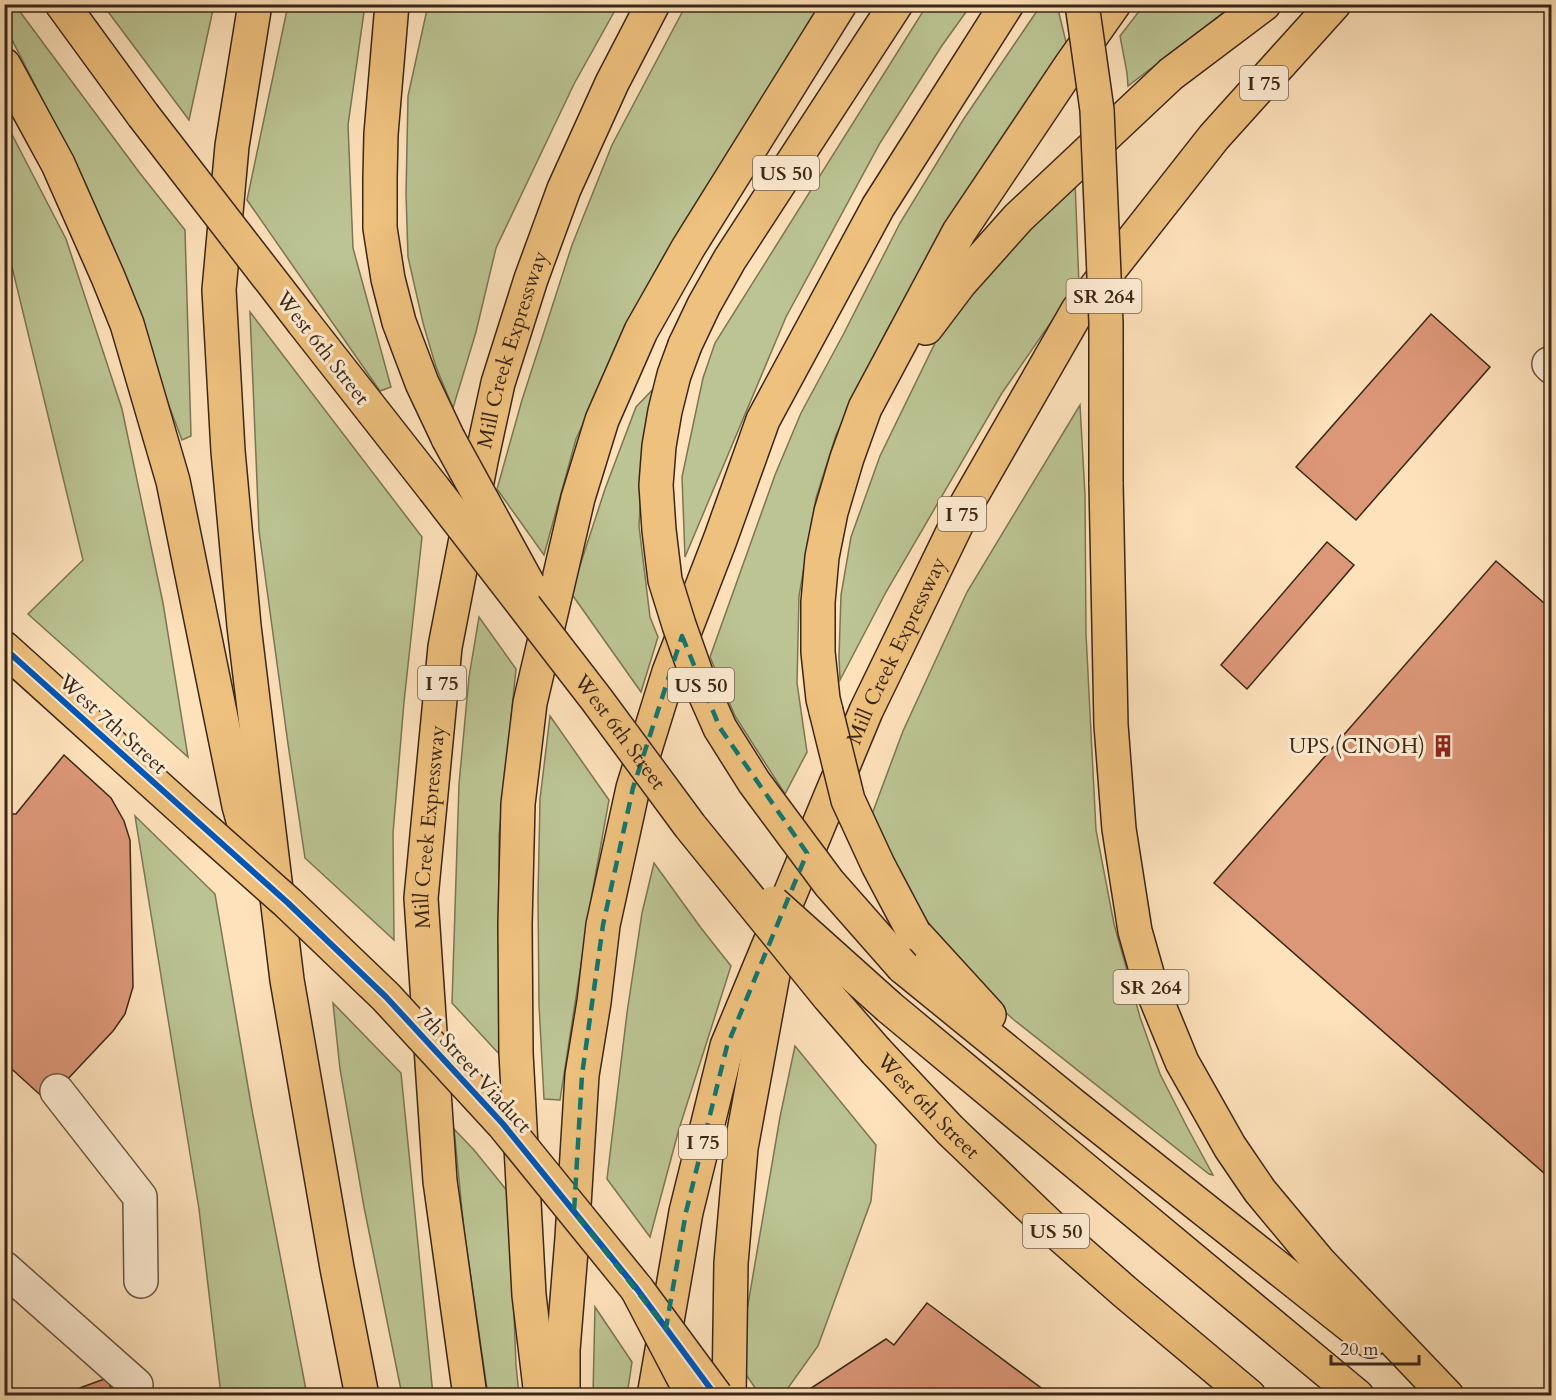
<svg xmlns="http://www.w3.org/2000/svg" width="1556" height="1400" viewBox="0 0 1556 1400" font-family="Cardo,serif">
<style>
.green{fill:#bcc493;stroke:#7b7554;stroke-width:1.5}
.building{fill:#dc9778;stroke:#3a2616;stroke-width:1.5}
.lines{fill:none;stroke-linecap:round;stroke-linejoin:round}
.minor-casing{stroke:#6b553f;stroke-width:36}
.major-casing{stroke:#3a2616;stroke-width:36}
.highway-casing{stroke:#3a2616;stroke-width:36}
.minor{stroke:#feecd3;stroke-width:33}
.major{stroke:#efc17e;stroke-width:33}
.highway{stroke:#efc17e;stroke-width:33}
.major-bridge-casing{stroke:#3a2616;stroke-width:36;stroke-linecap:butt}
.highway-bridge-casing{stroke:#3a2616;stroke-width:36;stroke-linecap:butt}
.major-bridge{stroke:#efc17e;stroke-width:33}
.highway-bridge{stroke:#efc17e;stroke-width:33}
.cycleway-casing{stroke:#feecd3;stroke-width:10}
.cycleway{stroke:#0057b8;stroke-width:6}
.marked{fill:none;stroke:#0f766e;stroke-width:4.5;stroke-dasharray:12 8;stroke-linejoin:round}
.labels{text-anchor:middle;stroke-width:6;stroke-linejoin:round;paint-order:stroke}
.shield{fill:#feecd3;stroke:#75614f;stroke-width:1.5}
.shield-label{font-size:20px;font-weight:bold;fill:#3a2616}
.street-label{font-size:21px;fill:#3a2616;stroke:#feecd3}
.poi-label{font-size:21px;fill:#3a2616;stroke:#feecd3;text-anchor:end}
</style>
<rect width="100%" height="100%" fill="#fee2bb"/>
<filter id="stains"><feTurbulence type="fractalNoise" baseFrequency=".00333" numOctaves="4"/><feColorMatrix values="0 0 0 0 .2 0 0 0 0 .09 0 0 0 0 .02 0 0 0 .5 -.17"/></filter>
<radialGradient id="worn" r=".72"><stop offset=".6" stop-color="#630" stop-opacity="0"/><stop offset="1" stop-color="#630" stop-opacity=".3"/></radialGradient>
<path class="green" d="M5 5H15L139 172 185 230 191 436 182 440 87 187 5 26Z
M103 5H214L189 120Z
M288 5H365L348 125 353 248 391 387 380 391 247 200Z
M428 5H618L574 84 496 248 476 332 453 408 436 367 423 323 408 257 406 194 408 96Z
M686 5H822L730 149 647 287 576 439 544 555 497 489 522 400 572 245 612 145Z
M927 5H971L941 47 880 143 786 317 685 557 682 477 703 378 715 343Z
M1041 5H1057L1067 46 945 230 887 330 836 435 816 498 799 596 797 683 807 752 785 794 735 716 710 657 775 475 801 413 843 335 900 223 963 120Z
M1144 5V4L1233 5 1128 86 1127 73 1120 36Z
M5 121 66 239 122 409 163 603 188 757 28 614 83 560 5 238Z
M1075 181 1079 286 1060 309 1002 393 886 592 840 680 839 657 841 595 851 537 880 456 937 339 980 280Z
M250 312 422 537 404 702 393 833 394 940 305 858 288 744 259 531Z
M658 384 644 434 639 526 650 617 658 637 641 692 571 593 605 489 636 407Z
M1080 405 1085 495 1086 634 1096 830 1114 924 1140 1017 1160 1074 1187 1127 1213 1175 1209 1174 1014 1020 971 981 920 915 871 817 903 731 967 592Z
M479 617 516 669 499 836V900L501 1056 452 1003 459 784 469 677Z
M550 716 609 800 592 894 560 1100 544 1099 539 1005 538 897 540 799Z
M135 816 215 894 252 1110 307 1395H221L199 1209Z
M654 863 701 928 731 966 679 1129 650 1237 607 1179 627 1013 642 913Z
M333 1003 401 1073 433 1395H402L364 1207 340 1069Z
M795 1046 876 1145 871 1201 818 1346 783 1395H760L738 1363 780 1117Z
M454 1129 474 1150 509 1193 516 1365 519 1395H488L464 1230Z
M595 1307 632 1362 627 1395H593Z"/>
<path class="building" d="M1431 314 1490 367 1356 520 1296 467Z
M1327 542 1354 565 1247 689 1221 665Z
M1496 561 1552 610V1180L1214 883Z
M64 755 111 798 124 821 130 840 133 987 125 1014 113 1031 47 1101 4 1062V814H16Z
M927 1303 1052 1396H799L886 1339 894 1345Z
M107 1378 114 1396H58Z"/>
<g class="lines">
<g class="minor-casing">
<path id="minor" d="M1549 364 1552 367
M57 1091 140 1197 141 1281
M4 1268 136 1385"/>
</g>
<g class="major-casing">
<path id="major" d="M4 648 199 824"/>
</g>
<g class="highway-casing">
<g id="highway">
<path d="M62 4 143 115"/>
<path d="M255 4 232 146 219 290 228 451 244 626 287 980 337 1268 362 1396"/>
<path d="M392 4 381 134 380 178V228L388 279 399 322 422 383 448 438"/>
<path d="M4 65 58 164 108 277 127 324 173 481 239 806 258 874"/>
<path d="M303 322 434 489"/>
<path d="M926 328 960 283 1018 218 1171 74 1264 4"/>
<path d="M685 345 704 305 730 259 896 4"/>
<path d="M1106 482 1111 725 1119 829 1135 931 1150 984 1182 1062 1230 1147 1260 1191 1320 1263 1447 1396"/>
<path d="M826 711 823 699 818 652V602L822 557 831 512 847 458 865 408 959 232 1071 65 1114 4"/>
<path d="M914 933 989 1015"/>
<path d="M903 967 1074 1106 1370 1341"/>
<path d="M889 1007 1357 1396"/>
<path id="s1" d="M876 1051 950 1130 1051 1227 1125 1292 1249 1396"/>
<path id="s2" d="M470 1396 440 1181 421 898 445 647 481 461 498 383 531 279 564 189 612 83 653 4"/>
<path d="M541 1396 529 1295 516 1053 515 924 518 804 530 703 578 498 602 420 641 331 688 248 840 4"/>
<path d="M563 1396V1350L572 1238 582 1075 594 1002 603 925 633 788 669 672 720 540 763 420 878 207 1007 4"/>
<path id="s3" d="M654 1396 686 1212 727 1046 866 711 965 507 1078 310 1214 137 1334 4"/>
<path d="M729 1396 731 1263 741 1148 774 969"/>
</g>
</g>
<use href="#minor" class="minor"/>
<use href="#major" class="major"/>
<use href="#highway" class="highway"/>
<g class="major-bridge-casing">
<path id="major-bridge" d="M199 824 288 903 386 997 503 1124 637 1289 716 1396"/>
</g>
<g class="highway-bridge-casing">
<g id="highway-bridge">
<path d="M1082 4 1097 110 1106 323V482"/>
<path d="M143 115 303 322"/>
<path d="M685 345 674 375 665 411 659 446 656 485 659 530 665 580 679 625 697 676 720 728 754 782 829 883 903 967"/>
<path d="M448 438 528 584"/>
<path id="s4" d="M434 489 597 700 690 826 829 997 876 1051"/>
<path d="M826 711 848 800 878 865 914 933"/>
<path d="M773 903 889 1007"/>
<path d="M637 1289 693 1396"/>
</g>
</g>
<use href="#major-bridge" class="major-bridge"/>
<use href="#highway-bridge" class="highway-bridge"/>
<g class="cycleway-casing">
<path id="cycleway" d="M4 648 288 903 386 997 503 1124 637 1289 716 1396"/>
</g>
<use href="#cycleway" class="cycleway"/>
</g>
<path class="marked" d="M682 636 720 728 807 853 727 1046 686 1212 666 1328 574 1212 582 1075 603 925 633 788Z"/>
<defs>
<g id="building-bare" transform="scale(1.8)"><path d="M-4-6H4V6H1V3H-1V6H-4ZM-2.5-4.3h1.7v1.8h-1.7ZM.8-4.3h1.7v1.8H.8ZM-2.5-1h1.7V.8h-1.7ZM.8-1h1.7V.8H.8Z" fill="#8f2418" stroke="#feecd3" stroke-width="2.5" paint-order="stroke"/></g>
</defs>
<g fill-rule="evenodd">
<use href="#building-bare" x="1443" y="746"/>
</g>
<g class="labels">
<g class="shield">
<rect x="1240" y="66" width="48" height="34" rx="4.5"/>
<rect x="753" y="156" width="66" height="34" rx="4.5"/>
<rect x="1066.5" y="279" width="75" height="34" rx="4.5"/>
<rect x="938" y="497" width="48" height="34" rx="4.5"/>
<rect x="418" y="666" width="48" height="34" rx="4.5"/>
<rect x="668" y="668" width="66" height="34" rx="4.5"/>
<rect x="1113.5" y="970" width="75" height="34" rx="4.5"/>
<rect x="679" y="1125" width="48" height="34" rx="4.5"/>
<rect x="1023" y="1214" width="66" height="34" rx="4.5"/>
</g>
<g class="shield-label">
<text x="1264" y="90">I 75</text>
<text x="786" y="180">US 50</text>
<text x="1104" y="303">SR 264</text>
<text x="962" y="521">I 75</text>
<text x="442" y="690">I 75</text>
<text x="701" y="692">US 50</text>
<text x="1151" y="994">SR 264</text>
<text x="703" y="1149">I 75</text>
<text x="1056" y="1238">US 50</text>
</g>
<g class="street-label">
<text transform="translate(323 348) rotate(52)" y="7">West 6th Street</text>
<text dy="7" stroke="none"><textPath href="#s2" startOffset="1058">Mill Creek Expressway</textPath></text>
<text dy="7" stroke="none"><textPath href="#s3" startOffset="788">Mill Creek Expressway</textPath></text>
<text transform="translate(113 724) rotate(42)" y="7">West 7th Street</text>
<text dy="7" stroke="none"><textPath href="#s4" startOffset="306">West 6th Street</textPath></text>
<text dy="7" stroke="none"><textPath href="#s2" startOffset="572">Mill Creek Expressway</textPath></text>
<text transform="translate(474 1070) rotate(48)" y="7">7th Street Viaduct</text>
<text dy="7" stroke="none"><textPath href="#s1" startOffset="76">West 6th Street</textPath></text>
</g>
<g class="poi-label">
<text x="1425" y="753">UPS (CINOH)</text>
</g>
</g>
<rect width="1556" height="1400" fill="none" stroke="#fee2bb" stroke-width="24"/>
<rect x="6" y="6" width="1544" height="1388" fill="none" stroke="#3a2616" stroke-width="3"/>
<rect x="12" y="12" width="1532" height="1376" fill="none" stroke="#3a2616" stroke-width="1.5"/>
<path d="M1331 1355v9h88v-9" fill="none" stroke="#3a2616" stroke-width="3"/>
<text x="1340" y="1355" font-size="18" fill="#3a2616" stroke="#feecd3" stroke-width="4.5" paint-order="stroke">20 m</text>
<rect width="100%" height="100%" filter="url(#stains)"/>
<rect width="100%" height="100%" fill="url(#worn)"/>
</svg>
